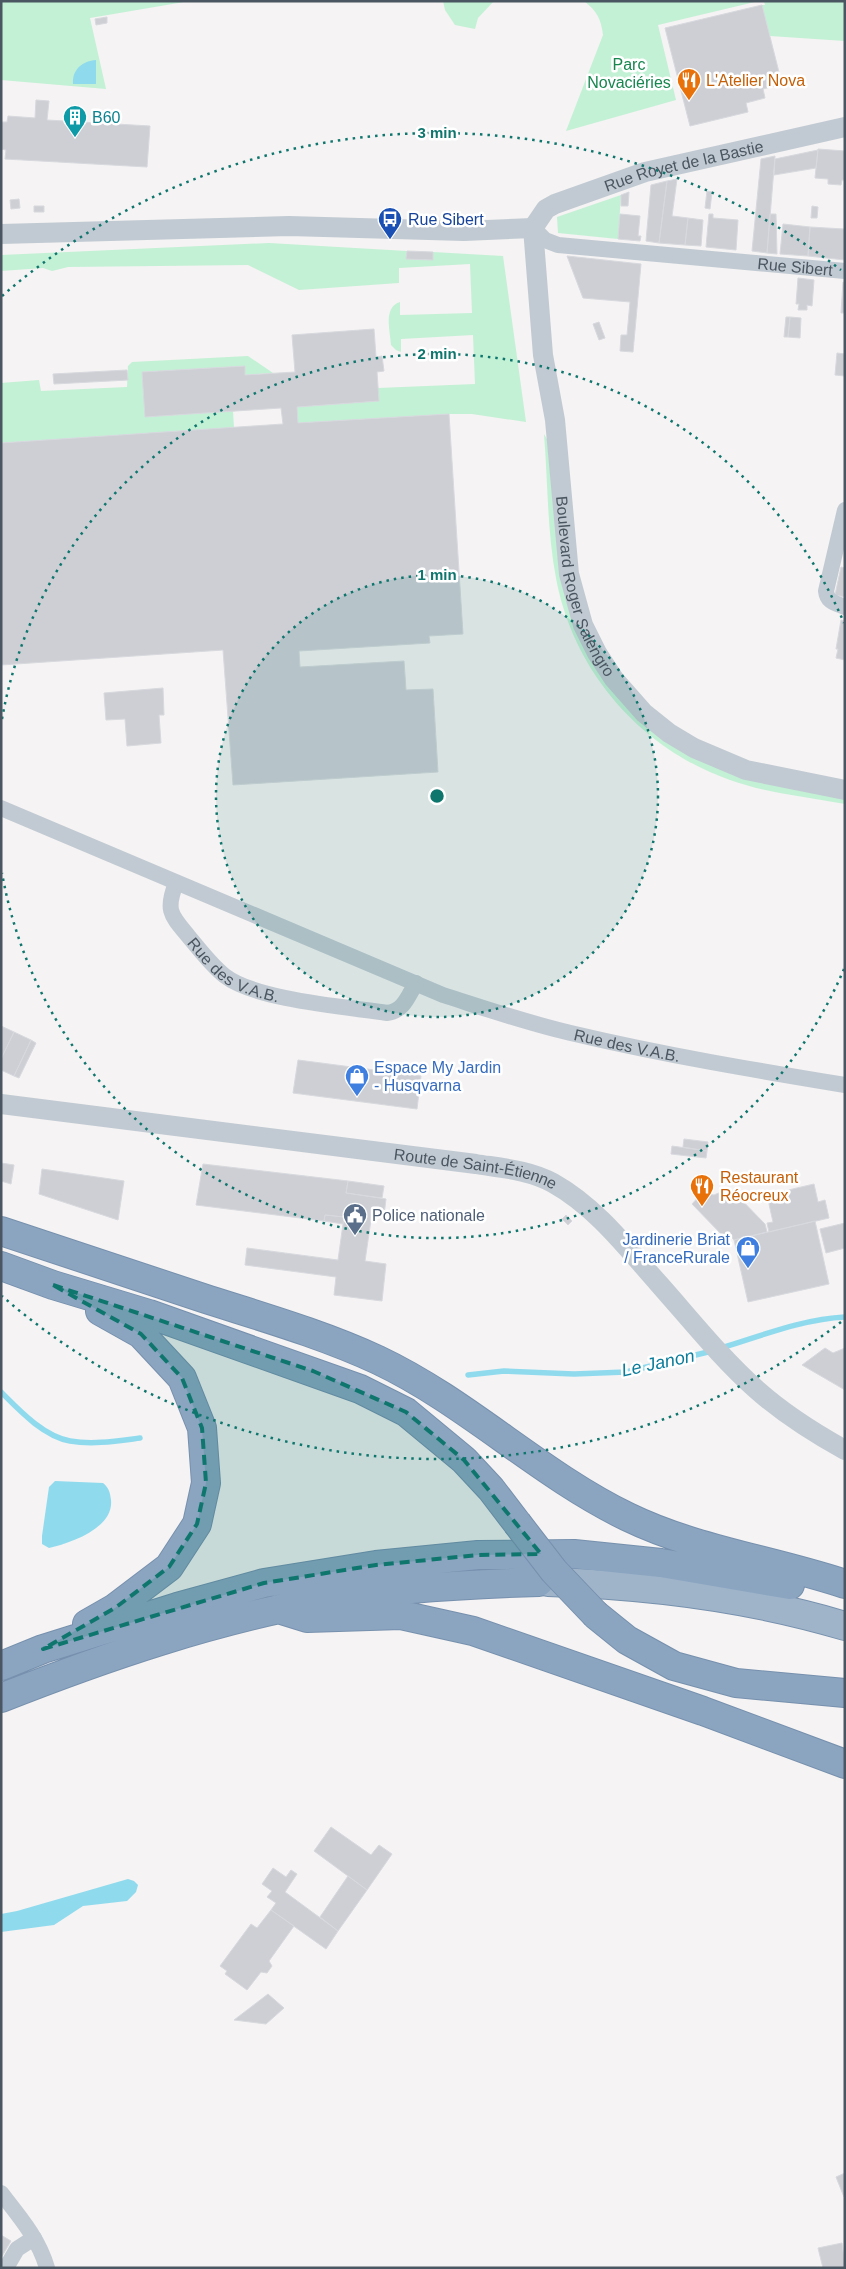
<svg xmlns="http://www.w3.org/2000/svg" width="846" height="2269" viewBox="0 0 846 2269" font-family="Helvetica,sans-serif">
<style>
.green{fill:#c3f1d5}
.water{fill:#90daee}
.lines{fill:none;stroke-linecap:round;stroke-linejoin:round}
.stream{stroke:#90daee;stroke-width:5.5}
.building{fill:#cdcfd5;stroke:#d7d9de}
.trunk-casing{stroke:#7690ad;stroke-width:30}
.motorway-casing{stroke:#7690ad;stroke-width:30}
.minor{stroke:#c1cad2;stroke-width:16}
.tertiary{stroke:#c1cad2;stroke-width:20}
.trunk{stroke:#9fb4c9;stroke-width:28}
.motorway{stroke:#8ba5c1;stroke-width:28}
.motorway-bridge-casing{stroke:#7690ad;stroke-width:30;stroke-linecap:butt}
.motorway-bridge{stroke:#8ba5c1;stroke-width:28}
.marked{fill:#0f766e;fill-opacity:0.2;stroke:#0f766e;stroke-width:4;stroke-dasharray:10 6;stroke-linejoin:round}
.ring{fill:none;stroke:#0f766e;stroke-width:2.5;stroke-dasharray:2.5 5}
.labels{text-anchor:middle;stroke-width:5;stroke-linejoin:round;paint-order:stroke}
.park-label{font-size:16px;fill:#17864f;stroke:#fff}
.food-label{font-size:16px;fill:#c56008;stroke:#fff;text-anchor:start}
.culture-label{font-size:16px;fill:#0d838f;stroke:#fff;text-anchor:start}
.street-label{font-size:16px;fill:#4a5661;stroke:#fff}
.transit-label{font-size:16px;fill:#164399;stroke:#fff;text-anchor:start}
.shop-label{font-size:16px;fill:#366cbe;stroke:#fff;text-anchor:start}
.service-label{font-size:16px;fill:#4e5e75;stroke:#fff;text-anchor:start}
.water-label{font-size:18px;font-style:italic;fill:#0c7c9b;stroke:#fff}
.centre{fill:#0f766e;stroke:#fff;stroke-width:2.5}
.ring-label{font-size:15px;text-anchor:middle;font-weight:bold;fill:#0f766e;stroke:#fff;stroke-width:5;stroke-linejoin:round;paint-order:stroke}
</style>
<rect width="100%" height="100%" fill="#f5f3f3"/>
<path class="green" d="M1 1H190L90 18 106 89 1 80Z
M443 1H494L478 18 475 29 455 25 445 10Z
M584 1H759L658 25 676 100 566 131 603 35C601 19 597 11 584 1Z
M764 1H845V41L770 36 762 5H765Z
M621 195 618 239 558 233 557 217Z
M269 243 407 251V259L432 260 433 252 503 256 526 422 472 414H449L298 423 297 407 379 401 378 388 475 384 473 335 401 339V352L396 350 391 345C390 331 383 307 400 302V315L472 313 470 264 399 268V283L299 290 248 265 68 267 52 271 43 268 1 271V255Z
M248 356 273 373 245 375 244 366 143 372 233 411 234 428 1 443V383L39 380 41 391 127 387 128 366 132 362Z
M544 434 548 441 570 611 684 752 735 776 845 799V804C807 797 766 793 730 780 641 749 573 671 556 578 547 531 548 482 544 434Z"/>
<path class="water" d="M96 60V84H73C72 70 82 61 96 60Z
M55 1481 103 1483C109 1488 110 1492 111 1500 114 1528 71 1543 49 1548L42 1544V1536L49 1487Z
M128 1879 134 1881 138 1885 136 1892 127 1901 83 1906 54 1925 1 1932V1914L17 1911Z"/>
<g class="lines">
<path class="stream" d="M721 1348C761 1336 803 1319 845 1317
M468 1375 504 1371 574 1374 626 1372 712 1351
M1 1392C19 1410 43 1436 70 1441 93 1445 117 1441 140 1438"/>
</g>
<path class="building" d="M762 5 782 84 763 89 765 98 746 103 748 112 690 126 665 28Z
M107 17V23L96 25 95 19Z
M36 100 49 101 47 120 150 126 147 167 5 159 6 150 1 149V122H7L8 116 35 118Z
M818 149 845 151V180H842L841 185 828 184V179L815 178Z
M818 150 816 168 774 175 775 159Z
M775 156 767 253 752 251 761 159Z
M677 179 672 216 688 218 685 245 659 243 667 181Z
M667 181 659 243 646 241 651 185Z
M707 191 712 192 710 209 705 208Z
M629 192 628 206H621V195Z
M19 199 20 208 11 209 10 200Z
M34 206H44V212H34Z
M812 206 818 207 817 218H811Z
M620 214 640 216 638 236H641L640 241 618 239Z
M709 214H713V218L738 220 736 250 706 247Z
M770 214H776L777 254 767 253Z
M688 218 703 220 701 246 685 245Z
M783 224 810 227 808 256 780 254Z
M845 226V260L808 256 810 227 844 229Z
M407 251 433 252V260L406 259Z
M567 256 641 264 633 352 620 351 621 335H627L630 302 583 298Z
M798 278 814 280 812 306 807 305V310H798L799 304H796Z
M843 282 845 283V313H841Z
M786 317H790L788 337H784Z
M790 317 801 318 800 338 788 337Z
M599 322 605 338 599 340 593 324Z
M374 329 376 357 382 356 384 371 377 372 379 401 297 407 298 423 449 414 463 634 429 636 430 643 299 651 300 667 404 661 406 690 433 689 438 772 233 785 223 650 1 665V443L283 424 281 408 145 417 142 372 245 366V375L295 372 292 335Z
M837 353 845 354V376L835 375Z
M127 370 128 380 54 384 53 374Z
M841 567 845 568V597L835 595Z
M841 620 845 621V660L836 658 838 649H836Z
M163 688 164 715H159L161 743 127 746 125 719 106 720 104 693Z
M1 1026 14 1032 1 1059Z
M14 1032 31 1040 14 1076 1 1070V1059Z
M31 1040 36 1043 19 1078 14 1076Z
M298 1060 421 1076 417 1109 293 1093Z
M684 1139 708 1142 707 1151 683 1147Z
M672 1146 707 1151 706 1158 671 1154Z
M1 1163 14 1165 11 1184 1 1181Z
M203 1164 348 1181 346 1193 386 1199 384 1215 372 1213 365 1261 386 1264 382 1301 334 1295 336 1277 245 1265 247 1248 338 1260 344 1217 325 1215 324 1221 196 1205Z
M42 1169 124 1181 118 1220 39 1194Z
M348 1181 384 1186 382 1198 346 1193Z
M814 1184 818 1202 825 1200 829 1218 769 1232 767 1223 773 1222 767 1195Z
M730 1188 765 1224 767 1232 734 1240 727 1232 723 1236 692 1204 702 1193 714 1195Z
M325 1215 344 1217 343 1224 324 1221Z
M566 1215 572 1221 568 1225 562 1219Z
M815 1221 829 1284 748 1302 734 1240Z
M845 1223V1248L826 1253 820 1229Z
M825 1348 833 1353 845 1348V1390L802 1365Z
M331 1827 371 1855 379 1845 392 1854 367 1890 314 1851Z
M273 1868 286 1877 291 1870 297 1874 285 1892 338 1931 326 1949 271 1910 276 1903 267 1897 272 1891 262 1884Z
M348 1876 367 1890 338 1931 320 1917Z
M271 1910 294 1926 269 1961 272 1966 267 1973 261 1972 247 1990 225 1974 227 1971 220 1966 251 1924 257 1928Z
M268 1994 284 2008 266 2024 234 2020Z
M845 2173V2197H844L836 2177Z
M1 2235 11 2241 1 2258Z
M842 2243 845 2268H823L818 2248Z"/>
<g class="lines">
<g class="trunk-casing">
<path id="trunk" d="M548 1582C649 1585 748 1597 845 1626"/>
</g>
<g class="motorway-casing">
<path id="motorway" d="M1 1231C69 1253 136 1276 203 1298 262 1317 322 1334 378 1360 467 1402 539 1474 628 1517 696 1550 773 1560 845 1584
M1 1266 53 1285 149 1314 360 1389 406 1412 464 1460 491 1489 517 1523
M278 1609 307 1618 401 1615 473 1631 703 1711 845 1764
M596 1615 627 1640 674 1666 736 1683 845 1693
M87 1624 115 1608 169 1567 197 1524 206 1483 202 1428 182 1378 141 1334 100 1311
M1 1666 43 1649 177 1607 264 1583 376 1565 478 1555 574 1554 661 1563 790 1585
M1 1698C105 1657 213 1620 324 1600 395 1588 467 1584 539 1582"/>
</g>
<g class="minor">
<path id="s1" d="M533 228 545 240 558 245 845 271"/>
<path d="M845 510 826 591C827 602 835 603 845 607"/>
<path id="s2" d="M1 808 443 995C487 1009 530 1024 575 1034 664 1055 754 1070 845 1085"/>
<path id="s3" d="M176 883C165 911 171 915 189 937 200 950 212 966 225 976 256 1000 347 1007 387 1013 404 1011 408 996 416 983"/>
<path d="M1 2193C19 2216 39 2239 47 2268"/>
<path d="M6 2268 17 2249 34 2238"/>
</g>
<g class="tertiary">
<path id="s4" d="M533 228 543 355 555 420 569 574 583 625 597 653 614 679 644 713 669 733 694 748 746 770 845 790"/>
<path id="s5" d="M533 228 546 209 555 204 645 172 845 127"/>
<path d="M1 234 289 226 464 231 533 228"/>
<path id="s6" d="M1 1104 476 1164C501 1168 530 1170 553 1183 596 1207 627 1248 659 1284 691 1320 721 1358 757 1390 783 1413 814 1433 845 1450"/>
</g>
<use href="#trunk" class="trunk"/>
<use href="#motorway" class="motorway"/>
<g class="motorway-bridge-casing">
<path id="motorway-bridge" d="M517 1523 554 1571 596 1615"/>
</g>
<use href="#motorway-bridge" class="motorway-bridge"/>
</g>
<path class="marked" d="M53 1285 313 1371 406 1412 464 1460 541 1554 478 1555 376 1565 264 1583 43 1649 115 1608 169 1567 197 1524 206 1483 202 1428 182 1378 141 1334Z"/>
<circle cx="437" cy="796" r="221" fill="#0f766e" fill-opacity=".12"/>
<g class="ring">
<circle cx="437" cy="796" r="221"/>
<path d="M844 969A442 442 0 0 1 2 873M2 719A442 442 0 0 1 844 623"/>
<path d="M841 1322A663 663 0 0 1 2 1296M2 296A663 663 0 0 1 841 270"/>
</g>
<defs>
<g id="restaurant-pin" transform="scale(1.25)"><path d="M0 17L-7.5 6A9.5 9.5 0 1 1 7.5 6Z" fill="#e8710a" stroke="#fff"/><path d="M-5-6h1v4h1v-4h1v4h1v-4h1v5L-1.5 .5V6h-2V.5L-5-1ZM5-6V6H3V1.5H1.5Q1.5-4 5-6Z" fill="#fff"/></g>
<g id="building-pin" transform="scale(1.25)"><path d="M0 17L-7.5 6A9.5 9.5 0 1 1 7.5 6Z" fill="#0f9aa8" stroke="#fff"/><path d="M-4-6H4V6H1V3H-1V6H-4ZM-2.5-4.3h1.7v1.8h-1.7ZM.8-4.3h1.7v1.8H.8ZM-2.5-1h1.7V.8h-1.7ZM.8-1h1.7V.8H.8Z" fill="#fff"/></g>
<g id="bus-pin" transform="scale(1.25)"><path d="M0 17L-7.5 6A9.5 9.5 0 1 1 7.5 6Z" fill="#1a4fb4" stroke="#fff"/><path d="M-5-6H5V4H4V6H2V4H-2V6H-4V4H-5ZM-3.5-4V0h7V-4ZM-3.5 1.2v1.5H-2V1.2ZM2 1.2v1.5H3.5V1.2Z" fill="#fff"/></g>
<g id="shop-pin" transform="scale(1.25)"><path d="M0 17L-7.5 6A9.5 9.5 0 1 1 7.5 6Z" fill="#3f7fe0" stroke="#fff"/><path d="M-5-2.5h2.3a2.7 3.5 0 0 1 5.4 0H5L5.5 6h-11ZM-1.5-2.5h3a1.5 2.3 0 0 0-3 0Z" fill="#fff"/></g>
<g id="civic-pin" transform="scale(1.25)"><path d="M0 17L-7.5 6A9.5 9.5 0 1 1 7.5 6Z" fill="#5c6f8a" stroke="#fff"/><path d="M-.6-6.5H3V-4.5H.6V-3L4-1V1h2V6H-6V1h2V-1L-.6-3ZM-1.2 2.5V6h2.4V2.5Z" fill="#fff"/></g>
</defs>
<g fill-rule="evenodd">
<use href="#restaurant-pin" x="689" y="80"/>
<use href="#building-pin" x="75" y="117"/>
<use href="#bus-pin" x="390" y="219"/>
<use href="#shop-pin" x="357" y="1076"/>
<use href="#restaurant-pin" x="702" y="1186"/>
<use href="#civic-pin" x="355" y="1215"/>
<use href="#shop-pin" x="748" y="1248"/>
</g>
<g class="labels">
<g class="park-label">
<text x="629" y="70">Parc<tspan x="629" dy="18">Novaciéries</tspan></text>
</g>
<g class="food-label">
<text x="706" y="86">L'Atelier Nova</text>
<text x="720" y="1183">Restaurant<tspan x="720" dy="18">Réocreux</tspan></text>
</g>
<g class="culture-label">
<text x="92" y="123">B60</text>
</g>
<g class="street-label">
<text dy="6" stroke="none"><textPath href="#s5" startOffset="168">Rue Royet de la Bastie</textPath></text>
<text dy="6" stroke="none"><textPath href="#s1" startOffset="269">Rue Sibert</textPath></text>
<text dy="6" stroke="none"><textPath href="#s4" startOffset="364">Boulevard Roger Salengro</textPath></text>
<text dy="6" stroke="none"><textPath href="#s3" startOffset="118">Rue des V.A.B.</textPath></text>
<text dy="6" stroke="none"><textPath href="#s2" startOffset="671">Rue des V.A.B.</textPath></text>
<text dy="6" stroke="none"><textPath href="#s6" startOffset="479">Route de Saint-Étienne</textPath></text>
</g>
<g class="transit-label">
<text x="408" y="225">Rue Sibert</text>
</g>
<g class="shop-label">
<text x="374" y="1073">Espace My Jardin<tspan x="374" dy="18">- Husqvarna</tspan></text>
<text x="730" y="1245" text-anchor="end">Jardinerie Briat<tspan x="730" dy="18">/ FranceRurale</tspan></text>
</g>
<g class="service-label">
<text x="372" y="1221">Police nationale</text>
</g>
<g class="water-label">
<text transform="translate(658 1363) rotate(-12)" y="6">Le Janon</text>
</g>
</g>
<circle cx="437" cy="796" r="8" class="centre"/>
<g class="ring-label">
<text x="437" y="138">3 min</text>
<text x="437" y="359">2 min</text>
<text x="437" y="580">1 min</text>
</g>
<rect width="846" height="2269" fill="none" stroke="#4a5661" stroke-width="5"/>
</svg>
